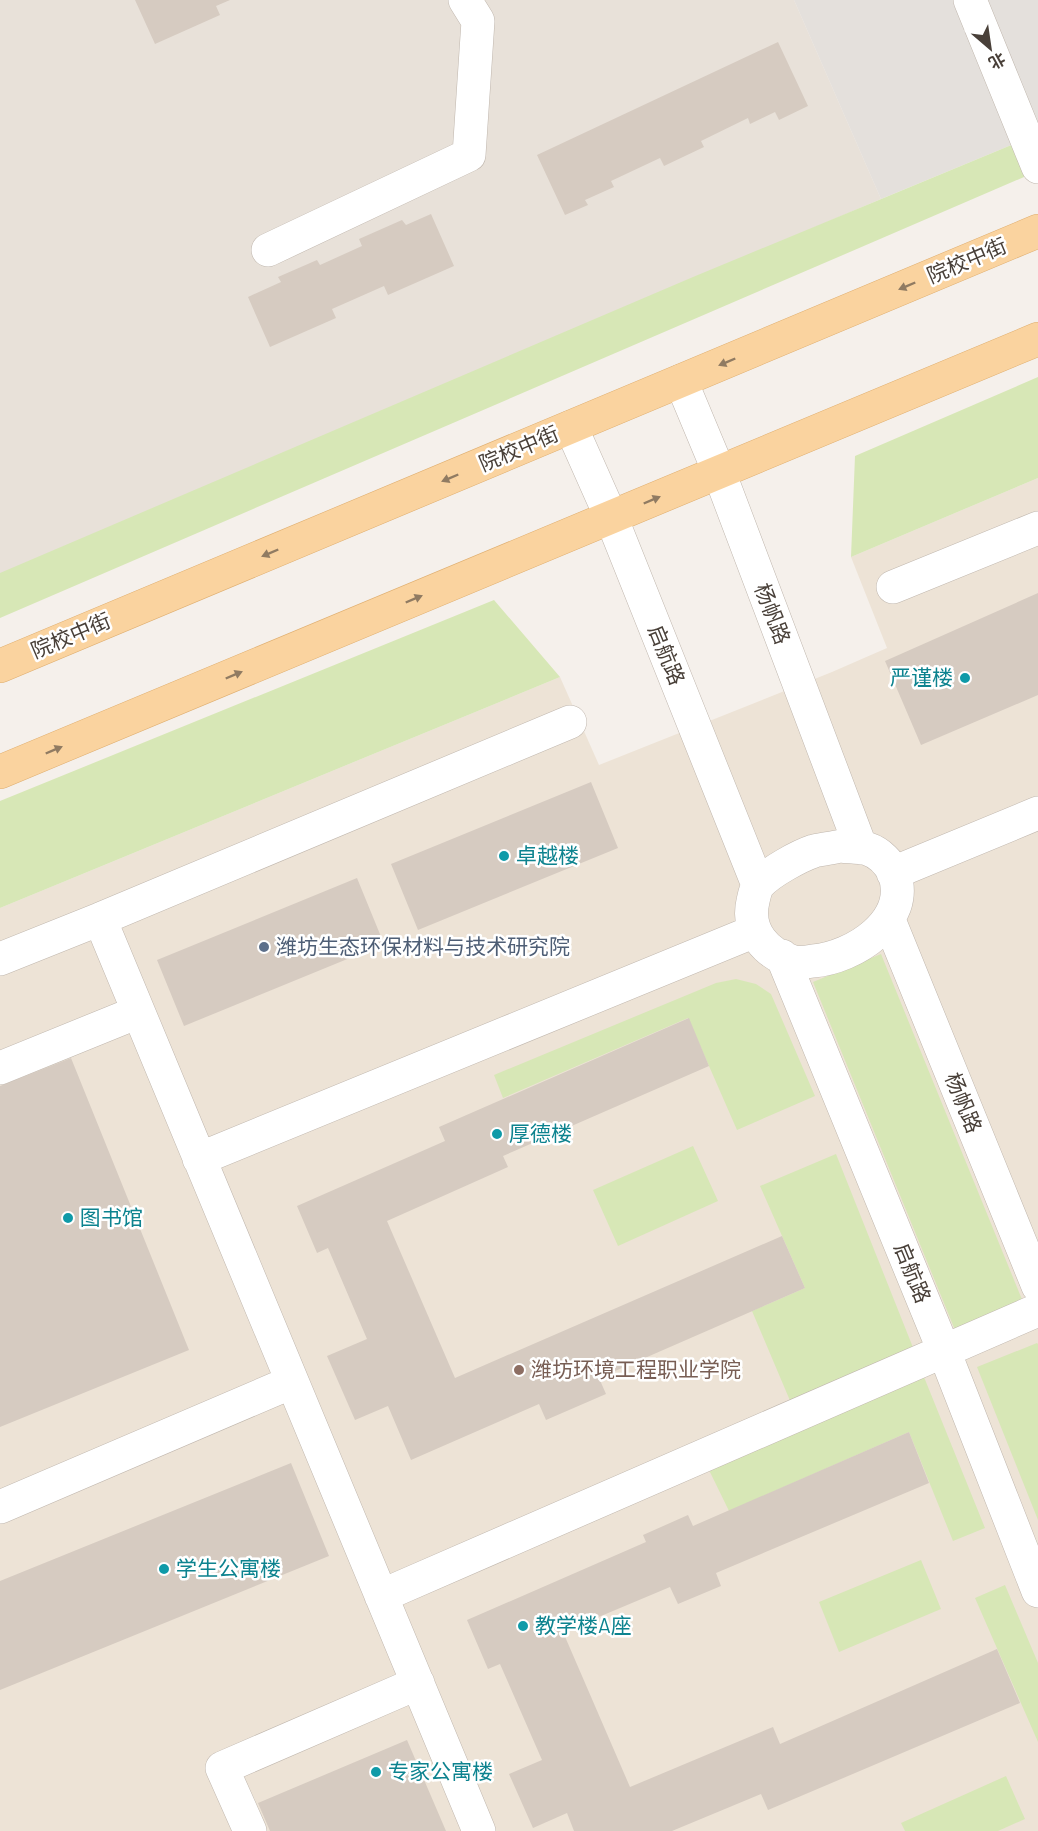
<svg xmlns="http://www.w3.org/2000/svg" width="1038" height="1831" viewBox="0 0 1038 1831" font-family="Barlow,'Noto Sans SC',sans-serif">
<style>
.residential{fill:#e8e1d9}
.industrial{fill:#e4e0dc}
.education{fill:#ede3d6}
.green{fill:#d7e7b6}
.building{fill:#d6cbc1}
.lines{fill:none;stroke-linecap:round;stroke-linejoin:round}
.minor-casing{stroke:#c0b7ae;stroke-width:34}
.major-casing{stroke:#dfae6f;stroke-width:34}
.minor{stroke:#fff;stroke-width:33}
.major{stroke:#fad39f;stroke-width:33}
.oneway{fill:#907b62}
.culture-dot{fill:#0f9aa8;stroke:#fff;stroke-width:2}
.service-dot{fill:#5c6f8a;stroke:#fff;stroke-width:2}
.education-dot{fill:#8d6e63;stroke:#fff;stroke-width:2}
.labels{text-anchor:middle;stroke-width:5;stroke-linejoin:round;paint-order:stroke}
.street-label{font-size:21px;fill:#494039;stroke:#fff}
.culture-label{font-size:21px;fill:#0d838f;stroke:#fff;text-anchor:start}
.service-label{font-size:21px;fill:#4e5e75;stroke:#fff;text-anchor:start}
.education-label{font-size:21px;fill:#785e54;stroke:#fff;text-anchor:start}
</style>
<rect width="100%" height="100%" fill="#f5f0eb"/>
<path class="residential" d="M0 0H794L881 199 0 574Z"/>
<path class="industrial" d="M794 0H1038V134L881 199Z"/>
<path class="education" d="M1038 478V1831H0V908L560 677 599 765 832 672 887 648 851 557Z"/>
<path class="green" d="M1038 134V171L0 618V573L693 277Z
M1038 377V478L851 557 855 456Z
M494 600 560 677 0 908V801Z
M881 954 1023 1302 955 1330 813 982Z
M736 979 756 984 771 994 815 1096 737 1130 688 1018 503 1098 494 1075 716 983Z
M693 1146 718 1201 618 1246 593 1190Z
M836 1154 914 1350 791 1403 752 1311 805 1288 760 1186Z
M1037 1343 1038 1344V1520L977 1367Z
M924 1377 985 1528 953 1541 909 1432 729 1511 709 1470Z
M921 1560 941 1609 839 1652 819 1602Z
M1005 1585 1038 1663V1742L975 1598Z
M1006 1776 1025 1819 998 1831H905L901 1823Z"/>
<path class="building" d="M135 0H230L216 6 220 15 155 44Z
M778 42 808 106 779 120 775 112 750 124 748 118 701 141 704 147 664 166 660 158 611 181 614 187 585 200 588 205 565 215 537 155Z
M431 214 454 266 388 295 384 286 332 309 336 318 270 347 248 297 281 282 278 277 317 260 320 265 362 246 359 239 402 220 406 225Z
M1038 593V695L921 745 885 661Z
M591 782 618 848 418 930 391 864Z
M357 878 384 944 184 1026 157 960Z
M689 1018 709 1066 503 1156 508 1167 387 1221 455 1378 782 1236 805 1288 599 1378 606 1394 546 1420 539 1404 411 1460 388 1406 355 1420 327 1356 367 1339 328 1248 317 1253 297 1206 445 1141 439 1127Z
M71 1058 189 1350 0 1427V1086Z
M909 1432 929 1483 716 1573 721 1586 678 1604 670 1587 563 1632 630 1787 773 1727 780 1744 997 1649 1020 1703 768 1810 761 1794 672 1831H574L567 1813 533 1828 509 1774 542 1760 500 1664 488 1669 467 1620 646 1542 643 1535 688 1515 693 1526Z
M291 1463 329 1556 0 1690V1581Z
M407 1740 446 1831H270L258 1803Z"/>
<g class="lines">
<g class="minor-casing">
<path id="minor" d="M970 0 1038 167
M268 250 469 155 478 21 465 0
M681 381 719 472 861 848
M571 427 611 517 758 885
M893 587 1038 528
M841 846C850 847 860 847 868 849 880 853 889 863 894 873 912 921 853 958 813 961 807 962 800 963 794 962 766 954 746 931 753 901 754 896 756 888 759 884 770 872 799 856 814 851 823 849 832 848 841 846Z
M893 873 1038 813
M889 920 1038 1286
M782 956 944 1351 1038 1591
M0 959 100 919
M0 1068 138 1012
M199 1159 755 931
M0 1507 292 1382
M381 1596 1038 1310
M250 1831 222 1768 418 1683
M479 1831 100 919 570 722"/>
</g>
<g class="major-casing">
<path id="major" d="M0 666 1038 231
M0 772 1038 339"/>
</g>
<use href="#minor" class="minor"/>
<use href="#major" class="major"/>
</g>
<defs><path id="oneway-solid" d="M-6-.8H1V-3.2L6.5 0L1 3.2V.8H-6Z" transform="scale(1.5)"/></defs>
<g class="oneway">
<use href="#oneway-solid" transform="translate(907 286) rotate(157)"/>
<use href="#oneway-solid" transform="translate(727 362) rotate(157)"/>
<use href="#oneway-solid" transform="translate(450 478) rotate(157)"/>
<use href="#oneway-solid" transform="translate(652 500) rotate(-23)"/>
<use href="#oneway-solid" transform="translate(270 553) rotate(157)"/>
<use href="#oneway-solid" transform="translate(414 599) rotate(-23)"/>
<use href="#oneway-solid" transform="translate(234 675) rotate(-23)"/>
<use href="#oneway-solid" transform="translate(54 750) rotate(-23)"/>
</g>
<g class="culture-dot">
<circle cx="965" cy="678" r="6"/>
<circle cx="504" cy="856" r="6"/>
<circle cx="497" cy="1134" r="6"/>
<circle cx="68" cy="1218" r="6"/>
<circle cx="164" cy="1569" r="6"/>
<circle cx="523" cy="1626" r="6"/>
<circle cx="376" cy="1772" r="6"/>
</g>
<circle class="service-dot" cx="264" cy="947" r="6"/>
<circle class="education-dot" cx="519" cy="1370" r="6"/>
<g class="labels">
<g class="street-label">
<text transform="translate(967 261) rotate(-23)" y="7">院校中街</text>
<text transform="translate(519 449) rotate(-23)" y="7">院校中街</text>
<text transform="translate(772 614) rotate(69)" y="7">杨帆路</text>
<text transform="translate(71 636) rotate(-23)" y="7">院校中街</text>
<text transform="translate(666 655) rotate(68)" y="7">启航路</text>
<text transform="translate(963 1103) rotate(68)" y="7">杨帆路</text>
<text transform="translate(912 1273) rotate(68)" y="7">启航路</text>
</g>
<g class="culture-label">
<text x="953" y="685" text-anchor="end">严谨楼</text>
<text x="516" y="863">卓越楼</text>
<text x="509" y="1141">厚德楼</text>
<text x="80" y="1225">图书馆</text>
<text x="176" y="1576">学生公寓楼</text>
<text x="535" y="1633">教学楼A座</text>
<text x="388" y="1779">专家公寓楼</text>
</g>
<g class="service-label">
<text x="276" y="954">潍坊生态环保材料与技术研究院</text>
</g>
<g class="education-label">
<text x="531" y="1377">潍坊环境工程职业学院</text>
</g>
</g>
<g transform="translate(990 48) rotate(151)" stroke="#ffffff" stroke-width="4.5" paint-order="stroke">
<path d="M0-4.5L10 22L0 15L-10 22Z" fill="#494039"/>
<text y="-9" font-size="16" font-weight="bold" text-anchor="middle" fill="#494039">北</text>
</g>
</svg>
